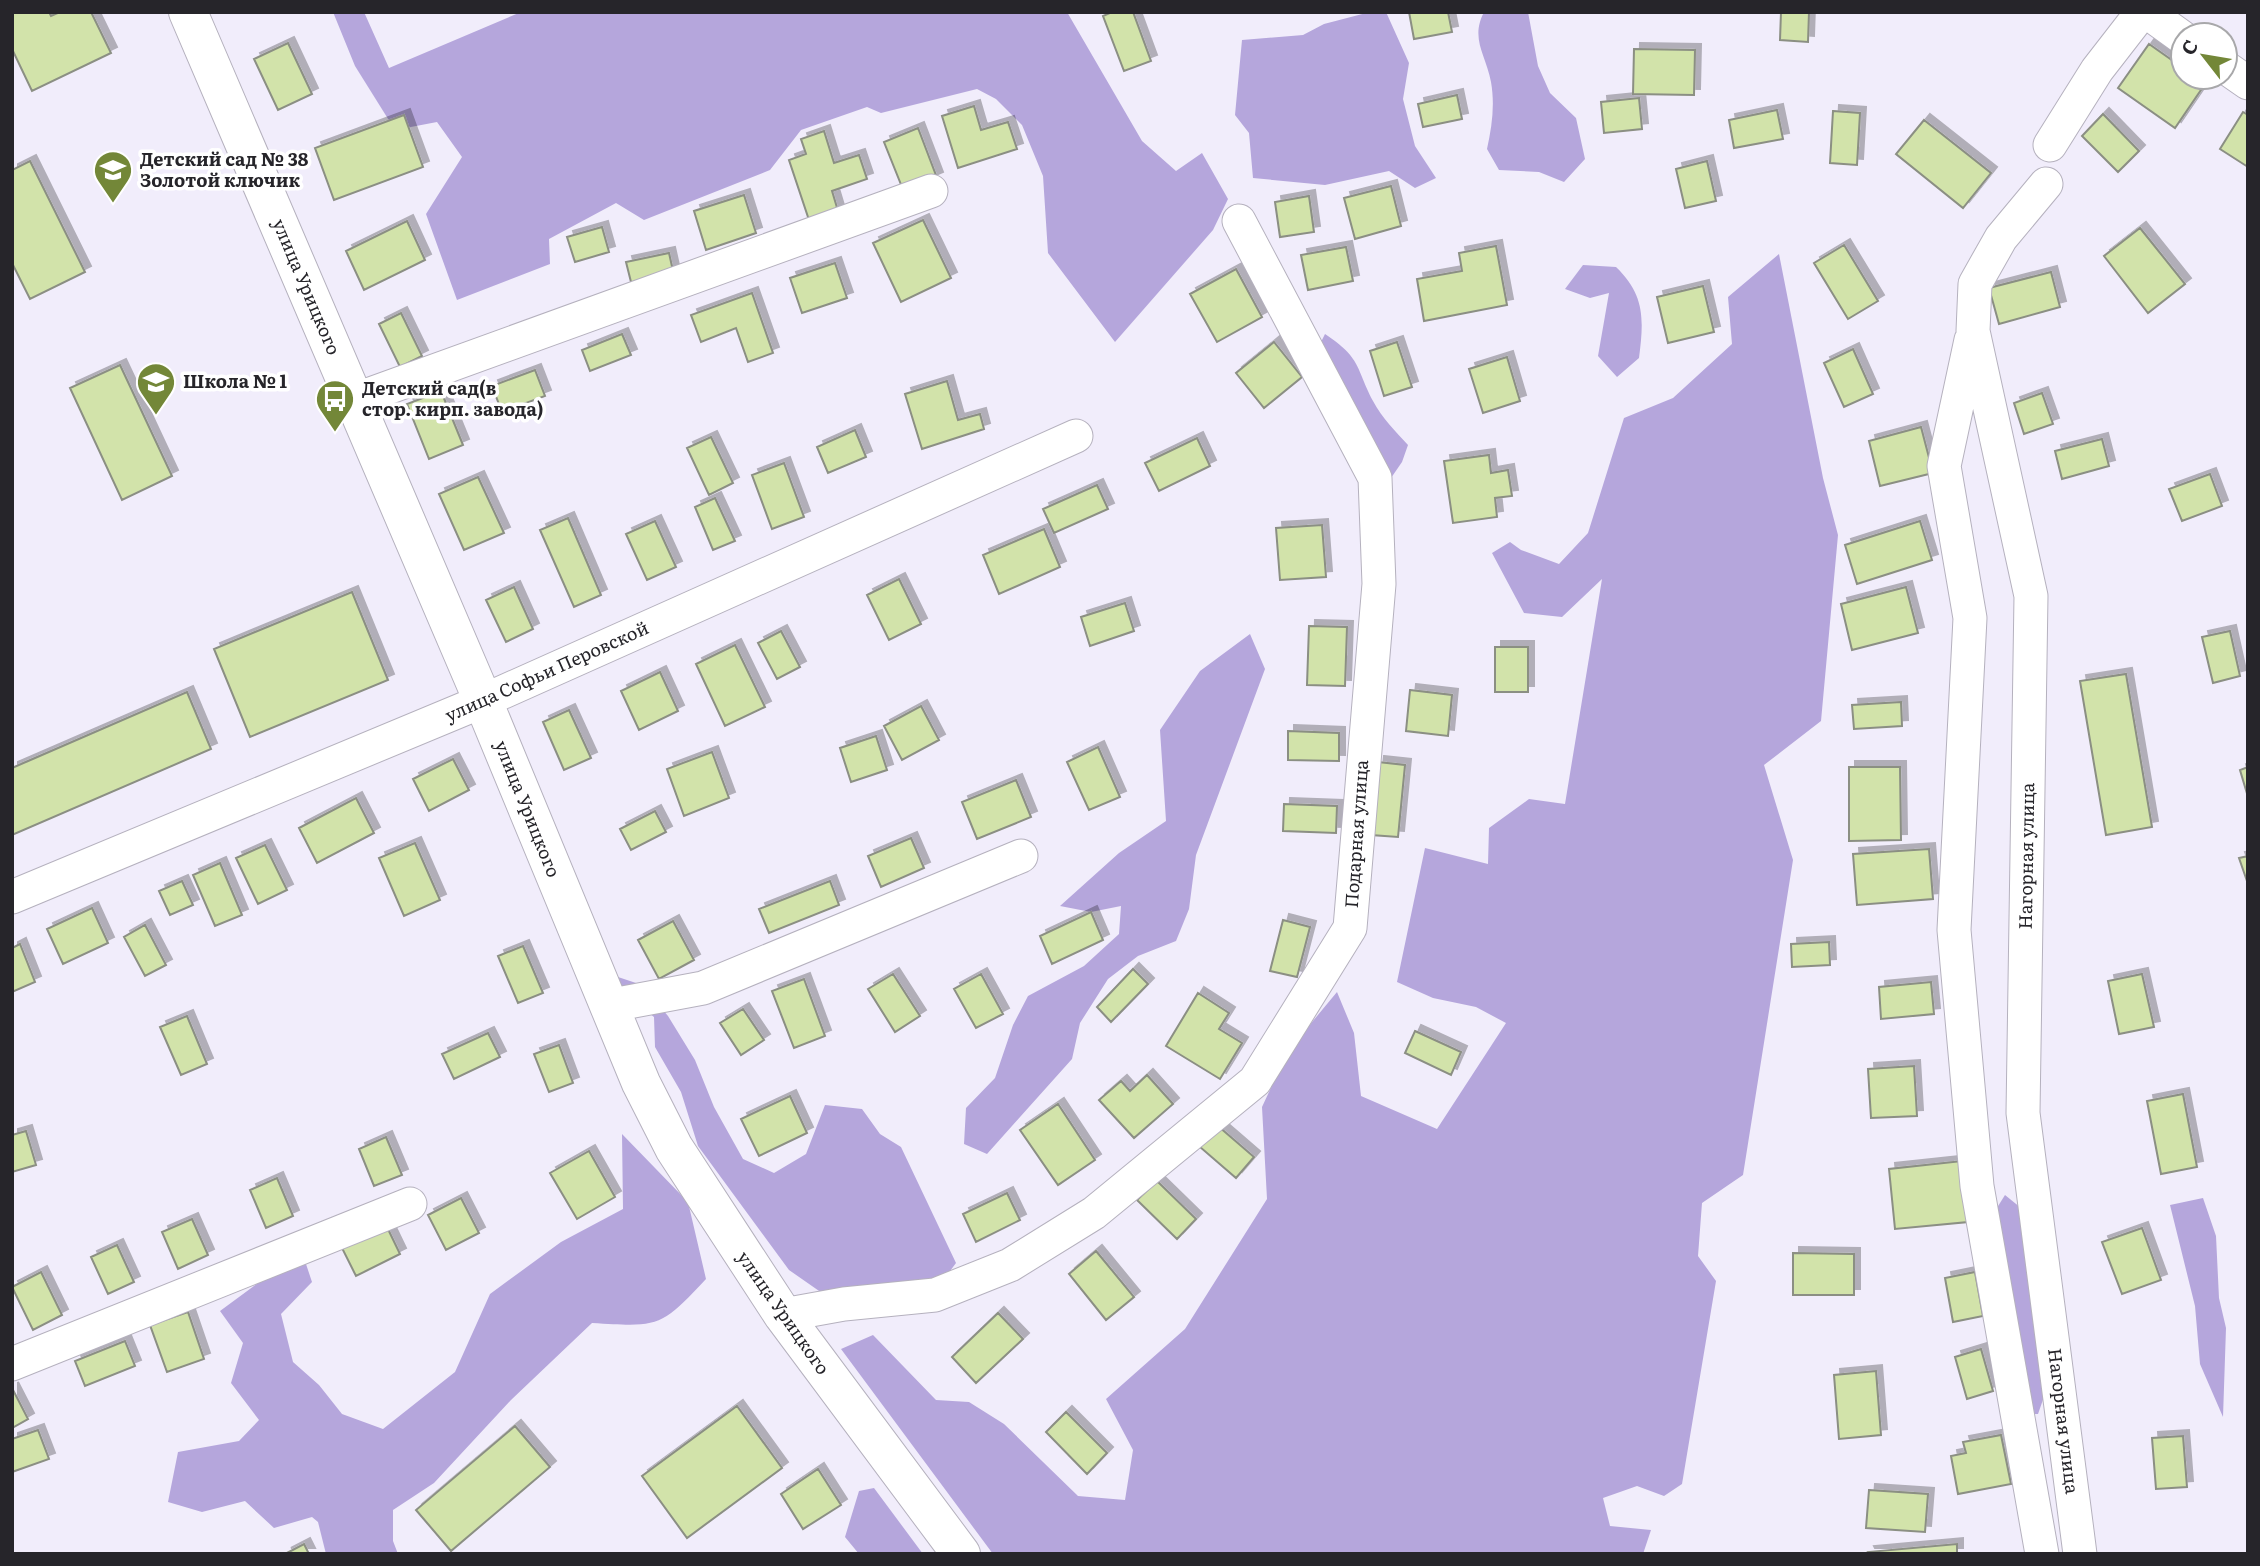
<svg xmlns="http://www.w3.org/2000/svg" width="2260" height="1566" viewBox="0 0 2260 1566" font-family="Literata,serif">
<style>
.forest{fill:#b5a6dc}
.building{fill:#d2e3aa;stroke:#8b8f83;stroke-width:2;filter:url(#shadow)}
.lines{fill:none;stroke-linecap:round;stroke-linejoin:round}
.minor-casing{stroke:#b5b1be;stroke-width:35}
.secondary-casing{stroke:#b5b1be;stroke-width:40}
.minor{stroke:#fff;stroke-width:33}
.secondary{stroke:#fff;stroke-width:38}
.labels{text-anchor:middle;stroke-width:7;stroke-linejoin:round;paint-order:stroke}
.poi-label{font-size:18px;font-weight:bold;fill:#26252a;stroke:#fff;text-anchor:start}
.street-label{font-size:18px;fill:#26252a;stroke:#fff}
</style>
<defs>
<filter id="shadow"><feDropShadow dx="6" dy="-6" stdDeviation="0" flood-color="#0004"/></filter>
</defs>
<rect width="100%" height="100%" fill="#f1edfb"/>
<path class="forest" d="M333 12H364L389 68 521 12H1067L1142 141 1176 171 1202 153 1228 199 1213 230 1115 342 1048 253 1043 176 1022 125 996 99 977 89 881 113 867 107 801 130 770 170 644 220 616 203 549 239 550 264 457 300 426 214 462 157 437 122 395 130 355 66Z
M1370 12H1386L1409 63 1403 99 1415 146 1436 178 1415 188 1389 171 1325 185 1253 178 1249 133 1235 115 1242 40 1303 35 1324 24Z
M1484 12H1528L1538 66 1550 93 1576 118 1585 159 1564 182 1539 172 1499 170 1487 149C1492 126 1495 105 1491 82 1486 55 1470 39 1484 12Z
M1779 254 1823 478 1838 535 1821 721 1764 765 1793 860 1743 1175 1702 1203 1698 1256 1716 1281 1682 1484 1664 1496 1637 1486 1603 1498 1610 1526 1651 1530 1643 1554H993L841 1349 873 1335 936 1400 969 1402 1004 1424 1078 1496 1125 1500 1133 1450 1106 1399 1185 1329 1267 1199 1262 1107 1288 1051 1337 992 1354 1033 1361 1096 1437 1129 1506 1023 1476 1007 1433 998 1397 982 1425 848 1488 864 1489 828 1529 799 1565 804 1602 579 1562 617 1524 613 1492 553 1510 542 1521 550 1559 564 1588 533 1624 418 1673 398 1732 344 1728 297Z
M1583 265 1616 267C1645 295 1644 319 1639 358L1617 377 1598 356 1609 293 1590 298 1565 289Z
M1325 334C1362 359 1355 366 1373 401 1382 418 1396 432 1408 445L1402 462 1391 478 1318 348Z
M1250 634 1265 669 1196 855 1189 909 1176 941 1138 956 1108 979 1080 1023 1072 1059 987 1154 964 1144 966 1108 995 1078 1013 1025 1028 996 1084 966 1119 934 1121 906 1091 912 1060 906 1119 853 1166 821 1160 730 1200 671Z
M618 977 642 985 668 1016 695 1060 714 1107 743 1159 774 1173 806 1154 825 1105 862 1109 880 1134 901 1147 956 1263 944 1279 822 1293 789 1270 698 1146 681 1092 655 1047 654 1017 622 992Z
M622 1134 688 1202 706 1279C660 1328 659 1327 592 1323L511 1400 434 1483 393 1510V1541L398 1554H326L318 1522 312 1517 274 1528 245 1501 202 1512 168 1502 178 1452 239 1441 259 1420 231 1383 243 1343 220 1311 262 1280 306 1264 312 1282 281 1314 293 1362 319 1385 342 1414 383 1429 455 1372 490 1294 561 1242 623 1209Z
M2005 1195 2021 1208 2046 1391 2038 1414H2026L1995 1211Z
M2203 1198 2216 1236 2219 1298 2226 1328 2223 1417 2200 1364 2195 1306 2170 1205Z
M874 1488 923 1554H859L845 1537 859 1491Z"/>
<path class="building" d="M12 12H49L51 16 60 12H91L111 53 32 91 12 49Z
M1112 12H1133L1151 61 1124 71 1103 16Z
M1409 12H1448L1452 32 1414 39Z
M1781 12H1809L1808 42 1780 40Z
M288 43 312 94 278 110 254 59Z
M2149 44 2183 68V77H2195L2205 84 2175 128 2118 88Z
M1634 49 1695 50 1694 95 1633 94Z
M1457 95 1462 119 1423 127 1418 104Z
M1639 98 1642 129 1604 133 1601 102Z
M974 106 981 130 1008 122 1017 149 958 168 942 116Z
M1777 110 1783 139 1734 148 1729 120Z
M1833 111 1860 113 1857 165 1830 163Z
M2243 112 2248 115V167L2220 149Z
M2103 114 2139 151 2118 172 2082 136Z
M404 115 423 167 334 200 315 148Z
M1924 120 1991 173 1963 208 1896 154Z
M918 128 937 178 904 192 884 142Z
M824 131 834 163 859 155 867 179 832 191 838 211 809 220 789 160 806 154 801 139Z
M30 161 85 272 30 299 12 263V170Z
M1707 161 1716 201 1685 208 1676 169Z
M1391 186 1401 226 1355 239 1344 198Z
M744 195 756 233 706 250 694 211Z
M1309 196 1314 232 1280 237 1275 202Z
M923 220 951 278 901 302 873 243Z
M407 221 425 260 364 290 346 251Z
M602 227 609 252 575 262 567 237Z
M2140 228 2185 284 2148 313 2104 256Z
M1844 245 1878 301 1848 319 1814 263Z
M1496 246 1507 305 1424 321 1417 279 1462 271 1459 253Z
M1346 247 1353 281 1308 290 1301 255Z
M669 253 675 280 633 290 626 262Z
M835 263 847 298 802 313 790 278Z
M1236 269 1262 317 1217 342 1190 294Z
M2051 272 2060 307 1999 324 1989 288Z
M1703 286 1714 332 1668 343 1657 297Z
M752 293 773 353 748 362 736 328 701 342 691 315Z
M401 313 422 356 400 367 379 324Z
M622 334 631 355 590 371 582 350Z
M1274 342 1302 377 1264 408 1236 373Z
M1397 342 1412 387 1384 396 1370 351Z
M1853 349 1873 394 1844 407 1824 363Z
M1507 357 1520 401 1483 413 1469 369Z
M120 365 172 476 122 500 70 388Z
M535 370 545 396 502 412 492 386Z
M947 381 958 420 980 414 984 429 922 449 905 394Z
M441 391 463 445 429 459 407 404Z
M2042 393 2053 424 2024 434 2014 403Z
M1921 427 1933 473 1880 486 1869 441Z
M855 430 866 457 828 473 817 447Z
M711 437 733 483 709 495 687 448Z
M1197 438 1210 466 1159 491 1145 463Z
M2102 439 2109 466 2062 479 2055 451Z
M1489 455 1491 473 1508 470 1512 496 1495 498 1497 517 1453 523 1444 461Z
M784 463 804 517 772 529 752 475Z
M2210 474 2222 506 2182 521 2169 489Z
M478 477 504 533 464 550 439 494Z
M1097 485 1108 509 1054 533 1043 509Z
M715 498 735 541 713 550 695 507Z
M568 518 601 595 574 607 540 530Z
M655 521 676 567 647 580 626 534Z
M1920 521 1932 560 1857 584 1845 545Z
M1322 525 1326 577 1280 580 1276 528Z
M1044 529 1060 567 999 594 983 555Z
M899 579 921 624 889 640 867 595Z
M514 587 533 629 506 642 486 600Z
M1906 587 1918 633 1852 650 1841 604Z
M352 592 388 680 250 737 214 649Z
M1125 603 1134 631 1090 646 1081 617Z
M1309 626 1347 627 1345 686 1307 685Z
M781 631 800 667 777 679 758 643Z
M2230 631 2240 676 2213 683 2202 637Z
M735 645 765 707 725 726 696 664Z
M1495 647H1528V692H1495Z
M660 672 678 711 639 730 621 691Z
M2126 674 2152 827 2106 835 2080 681Z
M1410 690 1452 695 1448 736 1406 731Z
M187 692 211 749 12 835V768Z
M1901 702 1902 726 1854 729 1852 705Z
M921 706 939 740 902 760 884 726Z
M569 710 591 758 564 770 543 722Z
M1288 731 1339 733V761L1288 760Z
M876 736 887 770 851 782 840 748Z
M1098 747 1120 797 1089 810 1067 762Z
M712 752 729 798 684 816 667 769Z
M453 759 469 790 429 811 413 779Z
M1378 762 1405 765 1398 837 1371 835Z
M1849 767H1900L1901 840 1849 841Z
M2248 767V797L2240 770Z
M1016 780 1031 817 977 839 962 802Z
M356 798 374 833 317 863 299 828Z
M1284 804 1337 806 1336 833 1283 831Z
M655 811 666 832 631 850 620 829Z
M911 838 924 868 881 887 868 856Z
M415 843 440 900 404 916 379 858Z
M265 845 287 890 258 904 236 858Z
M1929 849 1933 899 1857 905 1853 854Z
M2248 856V884L2239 858Z
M220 863 242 915 215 926 193 875Z
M182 881 193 905 170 915 159 891Z
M830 881 839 905 769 933 759 909Z
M92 908 108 943 63 964 47 929Z
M1091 912 1103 940 1052 964 1040 936Z
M1283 920 1310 927 1297 977 1270 971Z
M673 921 694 960 659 979 638 940Z
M145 925 166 965 145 976 124 937Z
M1829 942 1830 965 1792 967 1791 944Z
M20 944 35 982 12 992V948Z
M523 946 543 993 518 1003 498 956Z
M1133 969 1148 984 1111 1022 1097 1007Z
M893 974 920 1016 895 1032 868 989Z
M981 974 1003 1014 976 1028 954 989Z
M2142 974 2154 1027 2119 1034 2108 981Z
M804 979 825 1036 794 1048 772 991Z
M1931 982 1934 1014 1881 1019 1879 987Z
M1198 993 1229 1013 1219 1029 1242 1043 1220 1079 1166 1046Z
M743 1009 764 1040 741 1055 720 1023Z
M187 1016 207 1064 181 1075 160 1027Z
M1415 1031 1461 1052 1451 1075 1405 1053Z
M488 1033 500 1057 454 1079 442 1054Z
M559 1045 573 1083 549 1092 534 1054Z
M1914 1066 1917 1116 1871 1118 1868 1069Z
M1147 1075 1173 1104 1134 1138 1099 1100 1121 1081 1130 1091Z
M2183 1094 2197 1167 2161 1174 2147 1101Z
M790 1096 807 1133 759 1156 741 1119Z
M1058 1104 1095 1160 1058 1185 1020 1130Z
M1218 1126 1254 1157 1236 1178 1200 1147Z
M26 1131 36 1165 12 1172V1135Z
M386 1137 402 1175 374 1186 359 1149Z
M589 1151 615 1197 577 1219 550 1173Z
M1962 1161 1968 1222 1895 1229 1889 1169Z
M277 1178 293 1216 266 1228 250 1190Z
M1157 1181 1196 1219 1177 1239 1137 1200Z
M1007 1193 1020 1220 976 1242 963 1214Z
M461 1198 479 1233 446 1250 428 1215Z
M192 1219 208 1255 178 1269 162 1232Z
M386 1225 400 1254 356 1276 342 1248Z
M2142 1228 2161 1280 2122 1294 2102 1242Z
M117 1245 134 1282 108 1294 91 1257Z
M1096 1251 1134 1297 1106 1320 1069 1274Z
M1793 1253 1854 1254V1295H1793Z
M41 1272 62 1315 33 1330 12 1287Z
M1975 1272 1983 1316 1953 1322 1945 1278Z
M188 1312 204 1359 167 1372 150 1325Z
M998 1313 1023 1339 976 1383 952 1357Z
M125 1341 135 1366 85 1386 75 1361Z
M1981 1349 1993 1391 1967 1399 1955 1357Z
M1876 1371 1881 1435 1839 1439 1834 1375Z
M12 1388 28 1419 12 1428Z
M737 1406 782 1468 687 1538 642 1476Z
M1066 1412 1107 1453 1087 1474 1046 1432Z
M515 1426 550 1467 451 1551 416 1510Z
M38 1430 49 1459 12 1472V1439Z
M2001 1435 2011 1484 1958 1494 1951 1456 1966 1453 1963 1442Z
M2183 1436 2187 1487 2156 1489 2152 1438Z
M818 1469 841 1505 803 1529 781 1494Z
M1869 1490 1928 1494 1925 1532 1866 1528Z
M304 1544 309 1554H285Z
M1957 1544V1554H1869L1868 1552Z"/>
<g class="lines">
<g class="minor-casing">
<path id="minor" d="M2147 12 2183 38
M2225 67 2248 83
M2050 145 2097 70 2142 12
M2046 184 2001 238 1975 284 1973 331 2031 596 2023 1113 2080 1554
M1971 340 1944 466 1970 618 1954 930 1977 1186 2042 1554
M354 400 931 191
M12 897 483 701 1076 436
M607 1006 703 988 1021 856
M783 1315 844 1304 935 1295 1010 1265 1094 1213 1255 1081 1350 928 1379 584 1375 478 1239 221
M12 1364 410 1204"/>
</g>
<g class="secondary-casing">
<path id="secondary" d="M188 12 483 701 641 1083 674 1148 783 1315 961 1554"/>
</g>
<use href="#minor" class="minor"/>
<use href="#secondary" class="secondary"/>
</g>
<defs>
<g id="school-pin" transform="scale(2.0125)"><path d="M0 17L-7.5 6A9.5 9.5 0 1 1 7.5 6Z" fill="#738738" stroke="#fff"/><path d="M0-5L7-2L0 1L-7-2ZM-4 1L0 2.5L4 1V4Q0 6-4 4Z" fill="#fff"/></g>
<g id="bus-pin" transform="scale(2.0125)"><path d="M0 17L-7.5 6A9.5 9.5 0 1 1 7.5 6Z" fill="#738738" stroke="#fff"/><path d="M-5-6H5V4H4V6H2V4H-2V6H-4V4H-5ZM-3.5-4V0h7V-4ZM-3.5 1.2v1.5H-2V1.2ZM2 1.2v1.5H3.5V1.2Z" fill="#fff"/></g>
</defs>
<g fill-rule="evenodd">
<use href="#school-pin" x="113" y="170"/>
<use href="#school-pin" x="156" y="382"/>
<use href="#bus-pin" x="335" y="399"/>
</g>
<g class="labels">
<g class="poi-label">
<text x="140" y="166">Детский сад № 38<tspan x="140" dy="21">Золотой ключик</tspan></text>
<text x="183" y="388">Школа № 1</text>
<text x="362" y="395">Детский сад(в<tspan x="362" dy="21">стор. кирп. завода)</tspan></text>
</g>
<g class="street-label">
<text transform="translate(306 287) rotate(67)" y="6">улица Урицкого</text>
<text transform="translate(547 672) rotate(-24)" y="6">улица Софьи Перовской</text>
<text transform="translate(527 809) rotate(68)" y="6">улица Урицкого</text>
<text transform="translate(1357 834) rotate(-86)" y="6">Подарная улица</text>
<text transform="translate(2027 856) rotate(-89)" y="6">Нагорная улица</text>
<text transform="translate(783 1313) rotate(55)" y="6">улица Урицкого</text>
<text transform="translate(2063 1421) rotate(83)" y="6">Нагорная улица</text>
</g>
</g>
<rect width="2260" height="1566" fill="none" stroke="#26252a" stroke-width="28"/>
<g transform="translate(2204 56) rotate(301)"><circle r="33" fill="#ffffff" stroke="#a8a8aa" stroke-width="2"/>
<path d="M0-5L12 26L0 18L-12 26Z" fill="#738738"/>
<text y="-10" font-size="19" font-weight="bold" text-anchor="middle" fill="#26252a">С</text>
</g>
</svg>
